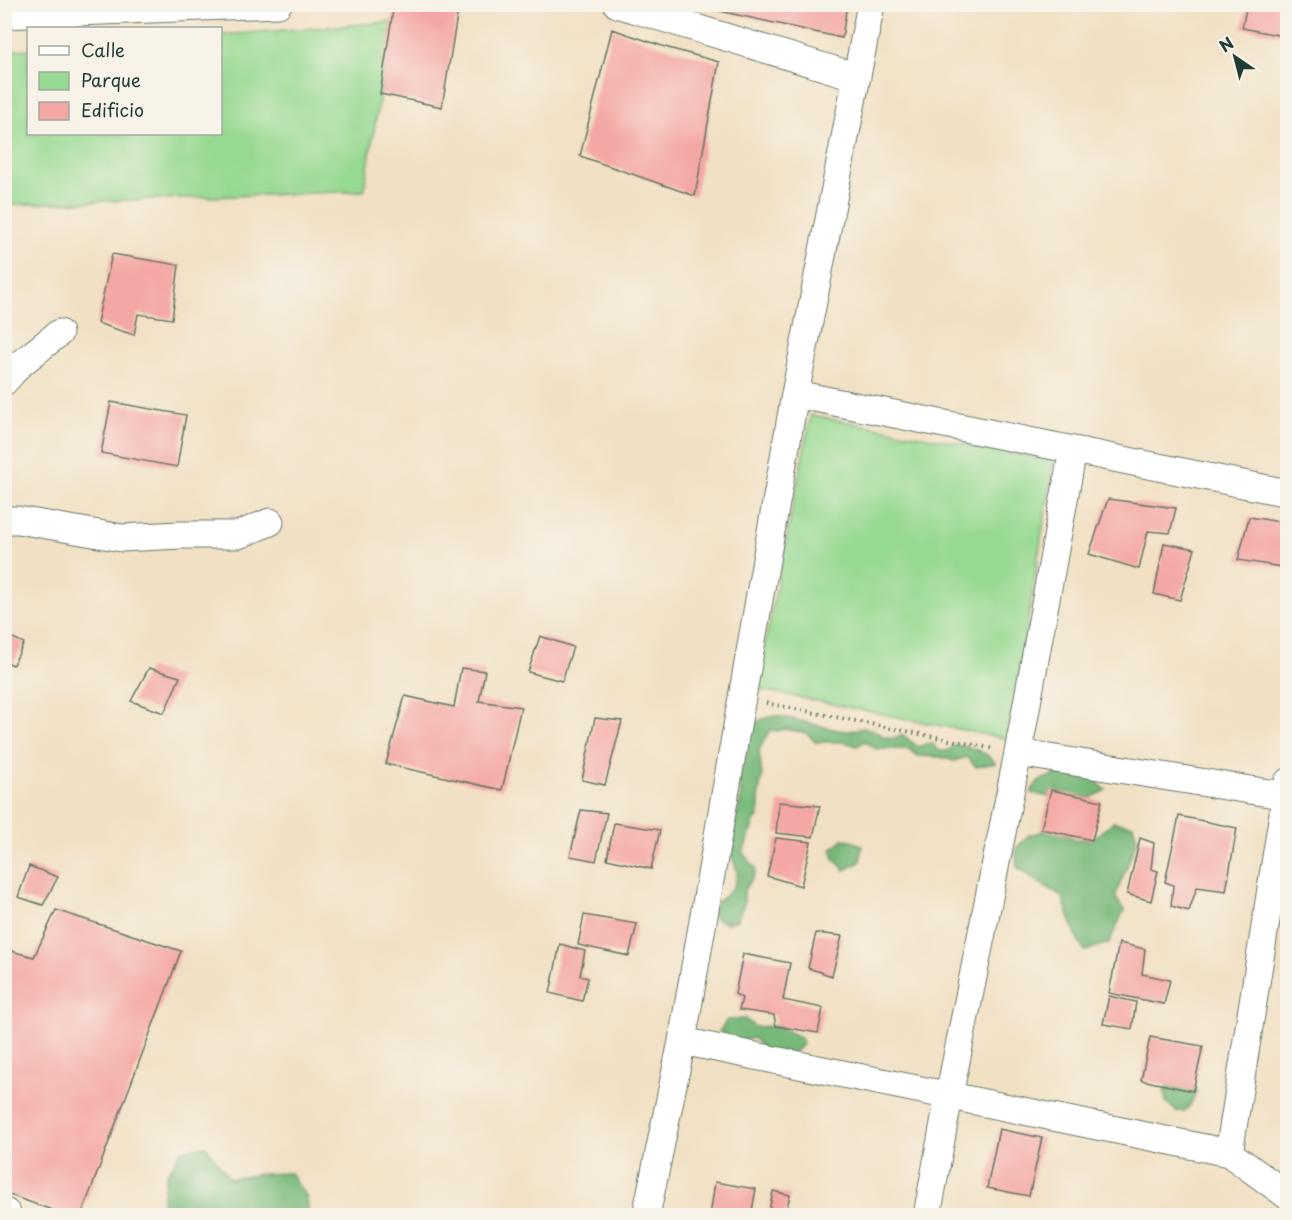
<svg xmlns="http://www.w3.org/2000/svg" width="1292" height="1220" viewBox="0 0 1292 1220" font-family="'Playpen Sans',sans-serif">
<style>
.green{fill:#96d990;stroke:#5a8b62;stroke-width:1.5}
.forest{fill:#78b97a;stroke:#4c7b57;stroke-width:1.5}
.building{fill:#f4a7a4}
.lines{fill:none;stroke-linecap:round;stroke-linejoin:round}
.minor-casing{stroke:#687666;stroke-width:29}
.major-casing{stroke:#687666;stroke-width:35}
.path{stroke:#687666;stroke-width:4;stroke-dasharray:1.5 4.5;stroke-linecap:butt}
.minor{stroke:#fff;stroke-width:27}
.major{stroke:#fff;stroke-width:33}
</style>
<rect width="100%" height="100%" fill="#f7f3e8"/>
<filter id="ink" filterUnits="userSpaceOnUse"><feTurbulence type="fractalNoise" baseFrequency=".0167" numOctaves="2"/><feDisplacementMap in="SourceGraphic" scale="12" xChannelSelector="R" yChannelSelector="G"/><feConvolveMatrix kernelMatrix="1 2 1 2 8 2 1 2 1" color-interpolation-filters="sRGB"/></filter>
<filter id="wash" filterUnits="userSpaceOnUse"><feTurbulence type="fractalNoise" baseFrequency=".008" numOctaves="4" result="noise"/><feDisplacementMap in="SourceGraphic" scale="24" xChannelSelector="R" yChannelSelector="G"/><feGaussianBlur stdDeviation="1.35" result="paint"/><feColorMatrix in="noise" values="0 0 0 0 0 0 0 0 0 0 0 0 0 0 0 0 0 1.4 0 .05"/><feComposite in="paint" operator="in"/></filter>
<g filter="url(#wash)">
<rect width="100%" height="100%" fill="#f1e0c3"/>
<path class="green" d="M392 22 364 191 5 205 4 51 28 49V134H220L221 35Z
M811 415 1054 461 1008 739 756 689Z"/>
<path class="forest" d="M775 716C799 719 821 728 845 731 851 732 857 729 864 728 880 728 883 745 903 735L918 747 929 743 934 745 939 751H947L955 745C970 748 985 749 995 763L976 767 967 757 954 761 941 757 918 756 909 749H876L865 741 857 746 845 742H815L807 733 785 729 776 731 770 730 759 750 762 777 759 792V816L754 822 743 853 756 869 753 877 744 890V903L737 920 726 923 715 918 711 907C719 900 731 893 735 884 742 868 728 855 729 843 731 826 744 804 740 788 740 785 738 782 737 779 742 770 746 763 747 752 748 748 747 743 748 738 750 722 762 718 775 716Z
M1075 771 1087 773 1106 790 1090 798 1066 795 1057 791 1049 797 1031 793C1037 775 1058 775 1075 771Z
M1113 822 1133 825 1137 840 1115 897 1124 910 1109 943 1085 951 1078 941 1062 896 1043 885 1017 867 1016 849 1029 835 1055 828 1074 839 1091 840Z
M843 839 851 840 862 846 860 862 845 870 834 859 832 849Z
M745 1019 755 1027 776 1026 800 1037 803 1043 792 1055 765 1050 753 1038 737 1043 719 1032 727 1020Z
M1170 1083 1194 1087 1197 1091 1190 1105 1184 1111H1176L1166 1102 1164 1092Z
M206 1146 230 1179 260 1174 290 1173 307 1198 309 1215H170L162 1202 166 1176 182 1150Z"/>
<g id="blocks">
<path class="building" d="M394 4H459L442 107 380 94Z
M847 4 842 38 724 12 702 5Z
M1247 4H1288V37L1242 28Z
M612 29 665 47 719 62 695 196 580 156Z
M112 254 179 265 172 319 138 314 134 335 97 323Z
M111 402 186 415 177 467 101 453Z
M1108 499 1176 508 1170 533 1148 531 1139 569 1089 554Z
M1249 517 1288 523V568L1238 560Z
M1164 543 1195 549 1180 600 1154 594Z
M4 634 24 643 13 665 4 661Z
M540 636 573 647 562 681 528 672Z
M149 668 180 677 164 713 131 701Z
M461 668 485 671 479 701 521 707 502 790 386 764 405 696 454 707Z
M595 718 622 721 605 785 582 780Z
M1051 790 1102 801 1092 840 1041 829Z
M779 802 820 806 813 837 776 833Z
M581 810 607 813 596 861 570 856Z
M1179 816 1237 828 1226 891 1197 887 1189 911 1171 906 1173 885 1165 882Z
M614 823 660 830 651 869 607 859Z
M776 838 811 842 801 886 767 876Z
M1140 838 1154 843 1151 869 1158 871 1151 901 1127 894Z
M29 866 58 877 43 905 18 897Z
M56 910 181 951 81 1216H69L4 1193V958L7 950 34 957Z
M584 915 637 924 629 956 578 945Z
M816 933 842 936 832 976 808 968Z
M1119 943 1145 949 1142 974 1170 980 1164 1004 1109 993Z
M560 944 585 951 580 976 588 978 582 1001 550 993Z
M743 954 790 963 783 1000 823 1008 818 1033 776 1026 774 1015 739 1010 742 998 735 994Z
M1109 996 1136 1002 1132 1029 1103 1024Z
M1150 1037 1203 1046 1193 1091 1141 1080Z
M999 1129 1042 1138 1029 1196 987 1188Z
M715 1182 756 1189 751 1216H710Z
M773 1191 790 1195 785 1216H768Z"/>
</g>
</g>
<g filter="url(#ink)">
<use href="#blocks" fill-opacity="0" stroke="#687666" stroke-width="1.5"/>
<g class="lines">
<g class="minor-casing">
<path id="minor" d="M617 4 857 77
M4 15 278 4
M4 382 19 365 59 333
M795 394 1288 493
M4 520H18L122 538 180 535H238L270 522
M1018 753 1288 796
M682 1041 1229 1153 1288 1196
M1229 1153 1288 782
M646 1216 682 1041 795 394 871 4
M927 1216 949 1096 1018 753 1073 450"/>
</g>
<g class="major-casing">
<path id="major" d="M4 1215 5 1216"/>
</g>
<path class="path" d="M766 703 995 749"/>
<use href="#minor" class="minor"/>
<use href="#major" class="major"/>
</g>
</g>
<rect width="1292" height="1220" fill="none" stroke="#f7f3e8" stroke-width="24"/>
<rect x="27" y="27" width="195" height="108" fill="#f7f3e8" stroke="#a1aaa0" stroke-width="1.5"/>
<rect x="39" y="46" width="30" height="9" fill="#ffffff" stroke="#a1aaa0" stroke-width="1.5"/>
<text x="81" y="57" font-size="18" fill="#1f3d34">Calle</text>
<rect x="39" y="72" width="30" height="18" fill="#96d990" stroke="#a1aaa0" stroke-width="1.5"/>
<text x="81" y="87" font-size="18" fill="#1f3d34">Parque</text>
<rect x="39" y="102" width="30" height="18" fill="#f4a7a4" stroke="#a1aaa0" stroke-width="1.5"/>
<text x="81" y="117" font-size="18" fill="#1f3d34">Edificio</text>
<g transform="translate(1235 57) rotate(325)" stroke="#f7f3e8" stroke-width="4.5" paint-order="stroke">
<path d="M0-4.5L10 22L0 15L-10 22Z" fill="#1f3d34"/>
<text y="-9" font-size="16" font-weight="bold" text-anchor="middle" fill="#1f3d34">N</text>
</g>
</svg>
